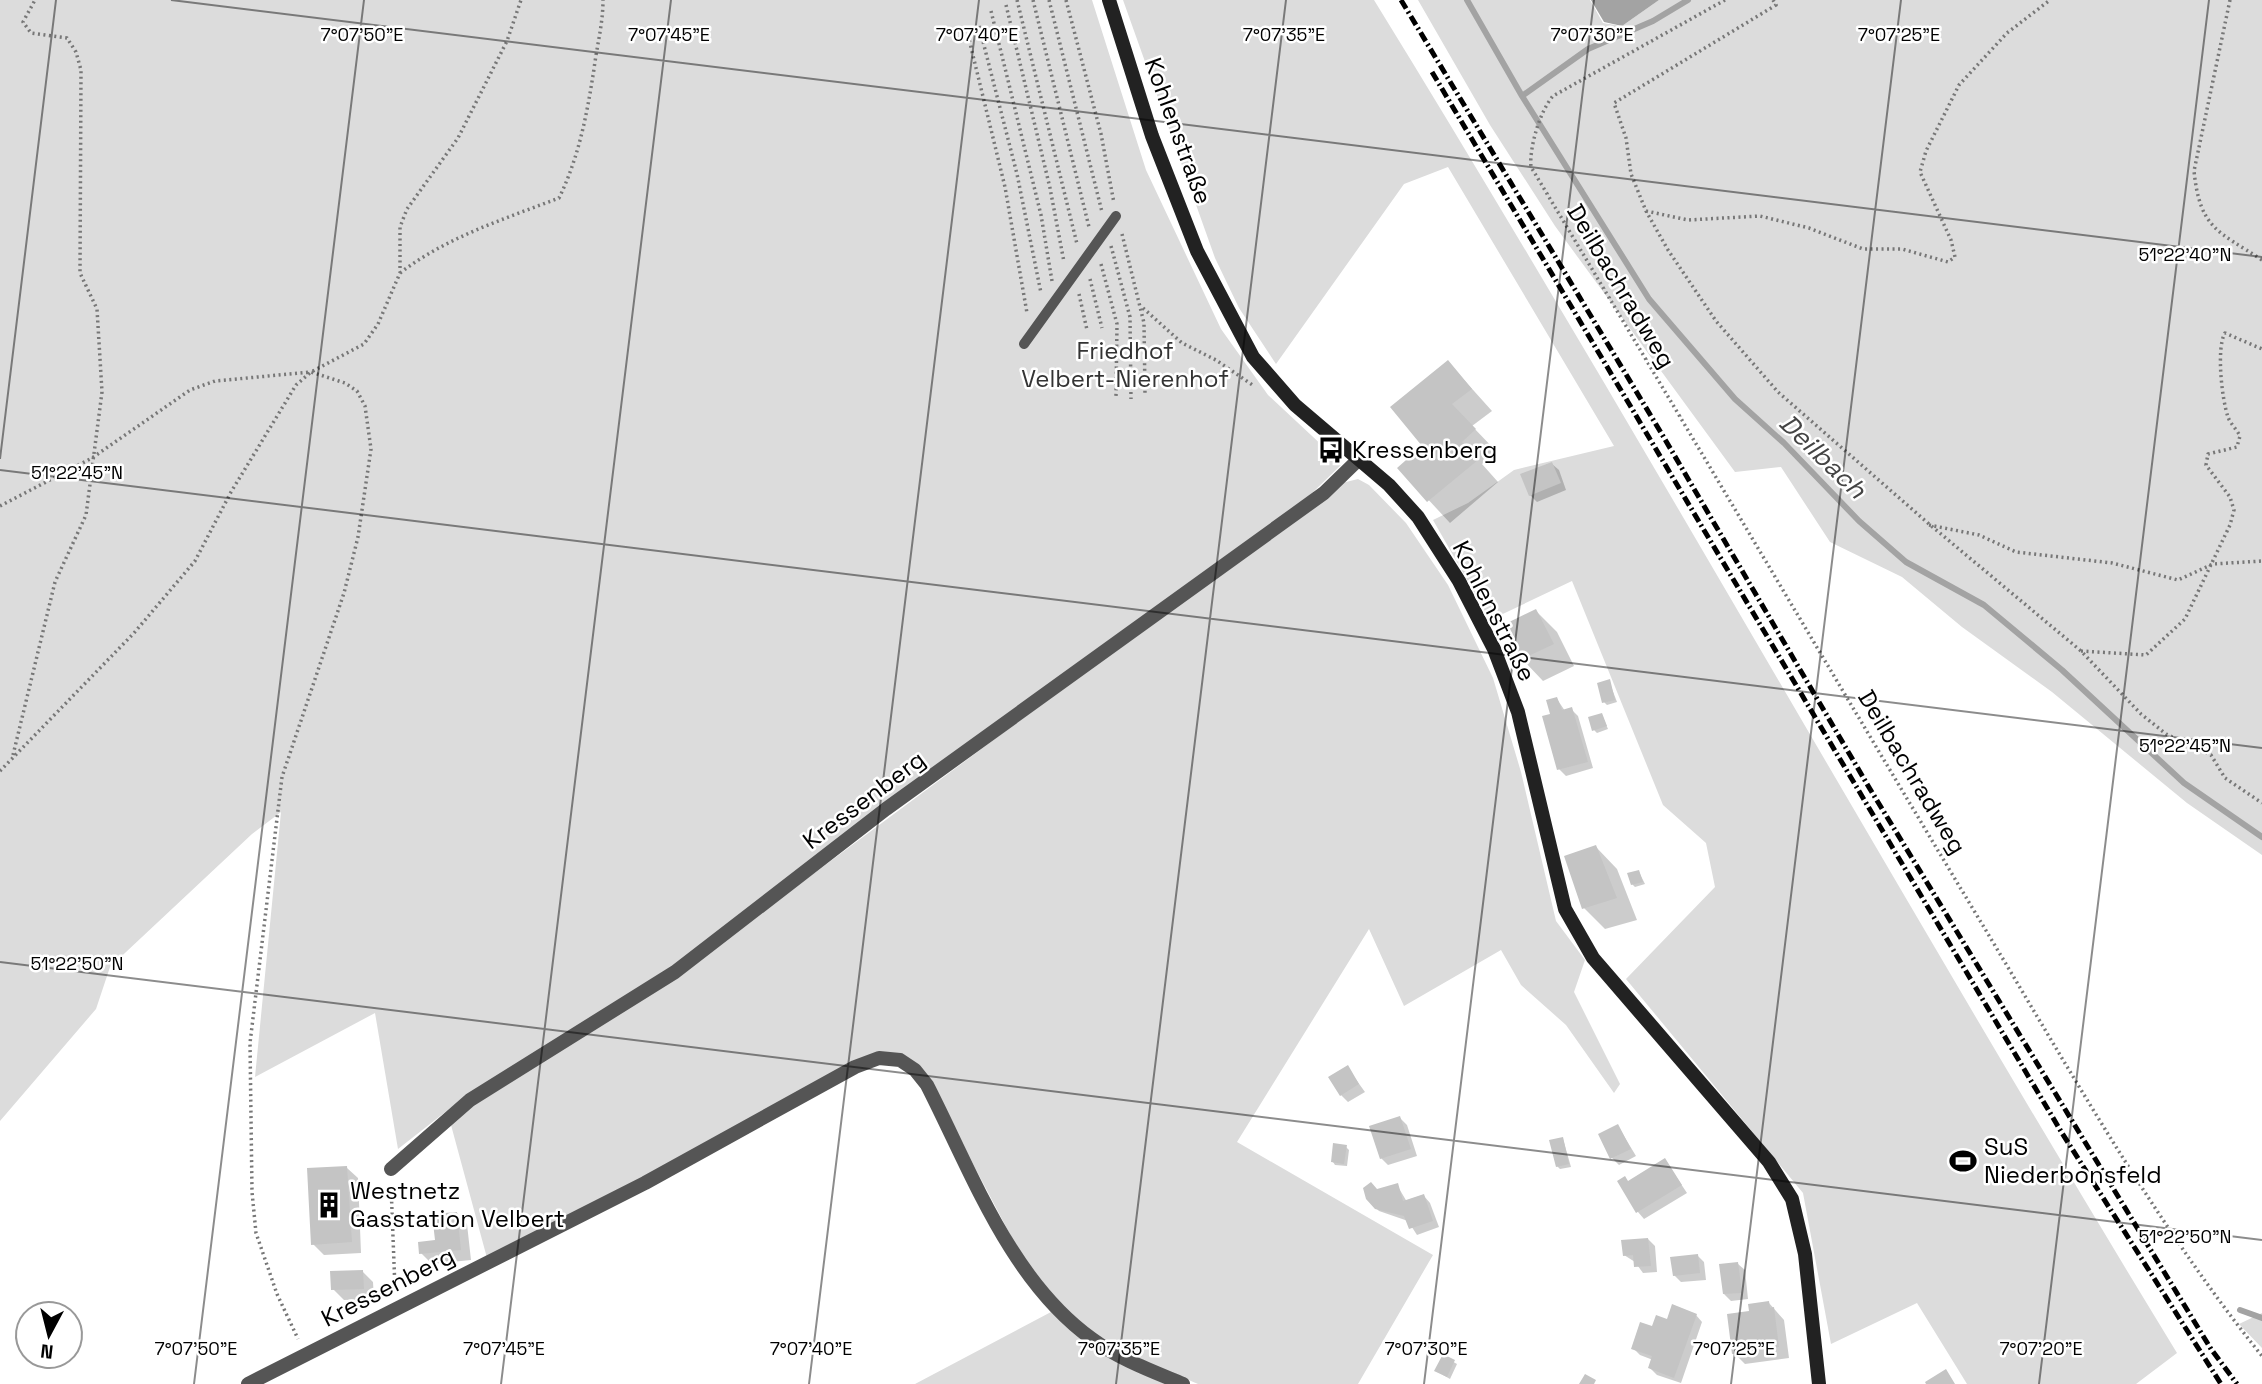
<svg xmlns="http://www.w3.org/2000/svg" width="2262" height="1384" viewBox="0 0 2262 1384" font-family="'Space Grotesk',sans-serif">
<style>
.green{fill:#dcdcdc}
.water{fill:#a3a3a3}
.shadow{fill:#0003}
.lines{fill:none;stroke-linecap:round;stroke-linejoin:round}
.stream{stroke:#a3a3a3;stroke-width:6}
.building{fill:#c4c4c4}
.path{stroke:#777;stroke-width:3.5;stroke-dasharray:2 3.5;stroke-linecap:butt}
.service{stroke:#555;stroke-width:10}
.minor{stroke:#555;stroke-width:14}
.secondary{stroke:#222;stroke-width:14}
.rail{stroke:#000;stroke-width:5;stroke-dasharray:10 3.5 2 3.5;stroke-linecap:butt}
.ticks{fill:none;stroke:#000;stroke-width:2;stroke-opacity:0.45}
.labels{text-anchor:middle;stroke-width:5;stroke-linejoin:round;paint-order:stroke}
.street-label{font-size:24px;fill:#000;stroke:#fff}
.park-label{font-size:24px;fill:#333;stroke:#fff}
.poi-label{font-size:24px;fill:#000;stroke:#fff;text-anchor:start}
.water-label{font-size:26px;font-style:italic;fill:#444;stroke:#fff}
.ticks-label{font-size:18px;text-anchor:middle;fill:#000;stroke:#fff;stroke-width:5;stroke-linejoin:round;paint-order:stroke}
</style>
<rect width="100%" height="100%" fill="#fff"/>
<path class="green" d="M0 0H1092L1146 170 1221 329 1268 395 1342 464 1308 497 670 969 467 1095 398 1149 375 1013 255 1077 281 812 252 834 110 967 96 1009 0 1121Z
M1123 0H1374C1649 447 1904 906 2177 1353L2136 1384H1967L1917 1303 1831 1344 1803 1193 1626 979 1715 887 1706 843 1663 805 1572 581 1490 620 1433 520 1468 503 1514 470 1614 446 1448 167 1404 184 1276 364 1239 308 1215 258Z
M1418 0H1590L1603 23 1622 26 1659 0H2262V855L2187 803 2052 692 1962 627 1902 577 1830 542 1781 467 1735 472 1555 226 1490 125Z
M1358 479 1369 485 1406 523 1448 585 1493 678 1521 772 1556 921 1585 960 1574 992 1620 1084 1614 1093 1566 1025 1521 985 1501 950 1404 1006 1369 929 1237 1142 1433 1255 1358 1384H1198L1121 1351 1082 1327 1034 1280 930 1082 878 1055 642 1180 487 1258 451 1125 471 1103 676 976 1338 484Z
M1051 1312 1110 1357 1169 1384H915Z
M2262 1313V1348L2239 1324Z"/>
<path class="water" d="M1591 0H1659L1622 26 1604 22Z"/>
<path class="shadow" d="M1448 362 1492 411 1472 426 1496 451 1482 464 1498 482 1450 523 1399 468 1425 446Z
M1552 464 1559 470 1566 490 1537 502 1530 495Z
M1536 611 1557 632 1574 666 1543 681 1522 659 1505 626Z
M1609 681 1617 702 1607 705 1604 702Z
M1557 699 1565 711 1571 709 1578 716 1593 768 1566 776 1559 769 1552 715Z
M1602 715 1608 729 1597 733 1594 730Z
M1596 847 1617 869 1637 920 1605 929 1584 908Z
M1639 872 1645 884 1635 887 1632 884Z
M1347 1067 1365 1092 1348 1102 1341 1095Z
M1400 1118 1407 1125 1417 1156 1388 1165 1381 1158Z
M1618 1126 1636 1156 1619 1165 1612 1158Z
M1563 1139 1571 1167 1560 1169 1557 1166Z
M1346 1147 1349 1150 1347 1166 1335 1165 1333 1162Z
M1665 1160 1687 1193 1644 1219 1638 1212 1629 1182Z
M347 1168 358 1178 361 1253 324 1255 313 1244Z
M1397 1185 1407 1202 1424 1196 1430 1203 1439 1227 1417 1235 1408 1221 1379 1211 1372 1204 1378 1191Z
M457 1213 467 1224 471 1260 432 1264 421 1253 437 1242Z
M1648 1239 1655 1246 1657 1272 1643 1273 1635 1262 1624 1255Z
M1697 1255 1704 1262 1706 1280 1681 1282 1674 1275Z
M1738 1264 1745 1270 1748 1299 1731 1301 1724 1294Z
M362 1271 373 1282 374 1299 344 1300 333 1289Z
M1769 1303 1784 1320 1789 1358 1745 1364 1734 1353 1751 1312Z
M1696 1315 1702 1322 1681 1383 1657 1375 1650 1368 1653 1360 1640 1355 1633 1348 1653 1328Z
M1443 1356 1457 1364 1450 1379 1436 1371Z"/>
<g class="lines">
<path class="stream" d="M1467 0 1522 96 1649 299 1735 399 1784 443 1859 521 1906 562 1984 605 2062 670 2184 783 2262 837
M1522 96 1588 49 1653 21 1688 0
M2240 1310 2262 1318"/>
</g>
<path class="building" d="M1448 360 1472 389 1452 404 1476 429 1462 442 1478 460 1427 502 1397 468 1422 446 1390 407Z
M1552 462 1561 483 1529 496 1520 474Z
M1536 609 1554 644 1520 660 1503 625Z
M1610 679 1615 700 1602 703 1597 683Z
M1557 697 1562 710 1572 707 1588 762 1557 770 1542 716 1550 714 1546 700Z
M1602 713 1607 726 1592 731 1588 717Z
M1596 845 1617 898 1582 909 1564 856Z
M1639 870 1643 882 1631 885 1627 873Z
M1348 1065 1359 1084 1340 1096 1328 1077Z
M1400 1116 1411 1149 1380 1159 1369 1126Z
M1618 1124 1631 1149 1610 1159 1598 1134Z
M1563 1137 1569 1164 1556 1167 1549 1140Z
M1333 1143 1347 1145 1344 1164 1331 1162Z
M1665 1158 1682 1185 1636 1213 1617 1181 1625 1176 1628 1181Z
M347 1166 352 1242 311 1245 307 1168Z
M1371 1182 1377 1189 1398 1183 1403 1201 1424 1194 1433 1221 1409 1229 1404 1216 1375 1209 1366 1199 1363 1188Z
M457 1212 461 1250 419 1254 418 1242 435 1240 432 1214Z
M1648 1238 1651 1266 1634 1267 1633 1255 1623 1256 1621 1240Z
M1698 1254 1700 1273 1673 1276 1670 1257Z
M1738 1262 1742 1293 1723 1294 1719 1264Z
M363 1270 364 1289 331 1290 330 1271Z
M1769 1301 1770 1308 1774 1307 1779 1347 1732 1354 1727 1314 1749 1311 1748 1304Z
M1672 1304 1697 1314 1674 1378 1648 1368 1652 1356 1631 1349 1640 1322 1652 1326 1656 1315 1667 1319Z
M1443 1354 1455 1360 1447 1377 1434 1371Z
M1946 1369 1955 1384H1926L1925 1382Z
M1585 1374 1596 1380 1594 1384H1579Z"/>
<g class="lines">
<path class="path" d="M1017 0 1077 244
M1033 0 1089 227
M1049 0 1102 212
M1066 0 1101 134 1114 203
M1725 0 1553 96C1540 111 1529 148 1531 167 1679 414 1825 662 1973 909 2065 1061 2151 1218 2262 1356
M1773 0 1776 5 1614 103 1626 138 1631 174 1646 211 1668 250 1716 321 1778 392 1929 524 2081 651 2141 714 2166 734 2211 755 2225 778 2262 803
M2230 0 2194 171C2200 229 2218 231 2262 260
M1006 5 1050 188 1064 262
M991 11 1041 215 1052 281
M979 26 1017 174 1041 293
M968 35 1005 187 1027 313
M1646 211 1688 220 1760 216 1809 228 1863 249H1902L1948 262 1955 257 1951 240 1920 172 1926 151 1959 85 2007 33 2050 0
M1122 234 1144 323 1145 394
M1111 246 1130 317 1131 399
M1101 264 1117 324 1116 396
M400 273C447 237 504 219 559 198 579 157 587 114 594 69 597 45 603 24 603 0
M1090 279 1102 328
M1079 294 1087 330
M1143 308 1182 343 1216 360 1254 386
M0 506 92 458 190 390 215 381 311 372 345 383 357 391 365 406 371 449 358 537 344 593 282 777 250 1043 252 1192 256 1233 277 1294 298 1339
M1929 525 1979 535 2016 552 2112 563 2178 580 2213 564 2262 561
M2081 651 2146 655 2185 619 2230 525 2234 510 2230 497 2206 465 2208 454 2237 447 2240 436C2237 430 2230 423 2228 417 2222 400 2216 348 2225 333L2262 349
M13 755 55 582 86 515 102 392 97 309 80 273 81 70 76 52 67 38 31 33 23 22 35 0
M0 771 134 633 195 561 231 492 296 385 311 372 364 344 378 324 400 273V227L407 209 458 138 507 41 521 0
M391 1185 395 1289"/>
<path class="service" d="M1024 344 1116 216"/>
<path class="minor" d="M391 1169 470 1100 675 972 886 809 1324 493 1359 459
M248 1384 645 1183 855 1067 879 1058 900 1060 915 1070 927 1085C972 1173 1010 1280 1092 1339 1119 1359 1152 1371 1183 1384"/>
<path class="secondary" d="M1109 0 1152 136 1197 251 1253 357 1295 405 1389 485 1418 517 1459 581 1494 649 1518 712 1565 909 1593 958 1769 1162 1792 1199 1805 1254 1819 1384"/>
<path class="rail" d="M1401 0 1663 436 1870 789 2211 1349 2237 1384
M1432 72 2062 1133 2221 1384"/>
</g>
<path class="ticks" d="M171 0 2262 257M0 459 56 0M0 470 2262 748M0 962 2262 1240M194 1384 364 0M501 1384 671 0M809 1384 979 0M1116 1384 1286 0M1424 1384 1594 0M1731 1384 1901 0M2039 1384 2209 0"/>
<defs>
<g id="bus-bare" transform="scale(2.1)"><path d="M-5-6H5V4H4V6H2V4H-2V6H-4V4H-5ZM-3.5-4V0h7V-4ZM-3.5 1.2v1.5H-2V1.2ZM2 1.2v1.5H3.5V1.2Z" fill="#000" stroke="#fff" stroke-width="2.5" paint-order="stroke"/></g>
<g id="stadium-bare" transform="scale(2.1)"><path d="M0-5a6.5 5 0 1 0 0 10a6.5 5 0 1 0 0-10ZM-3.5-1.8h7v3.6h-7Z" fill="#000" stroke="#fff" stroke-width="2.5" paint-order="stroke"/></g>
<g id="building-bare" transform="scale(2.1)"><path d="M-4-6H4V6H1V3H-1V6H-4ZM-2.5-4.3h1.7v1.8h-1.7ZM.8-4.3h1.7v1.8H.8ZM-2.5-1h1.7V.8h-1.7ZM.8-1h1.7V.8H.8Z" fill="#000" stroke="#fff" stroke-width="2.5" paint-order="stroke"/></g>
</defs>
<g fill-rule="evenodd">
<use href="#bus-bare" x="1331" y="450"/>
<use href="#stadium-bare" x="1963" y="1161"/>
<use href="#building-bare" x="329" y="1205"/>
</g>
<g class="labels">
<g class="street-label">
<text transform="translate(1178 131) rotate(70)" y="8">Kohlenstraße</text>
<text transform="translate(1621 286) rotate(59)" y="8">Deilbachradweg</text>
<text transform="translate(1494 611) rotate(63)" y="8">Kohlenstraße</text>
<text transform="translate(1912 772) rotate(59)" y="8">Deilbachradweg</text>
<text transform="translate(864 800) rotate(-37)" y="8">Kressenberg</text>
<text transform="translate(388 1287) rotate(-27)" y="8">Kressenberg</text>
</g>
<g class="park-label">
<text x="1125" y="359">Friedhof<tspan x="1125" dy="28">Velbert-Nierenhof</tspan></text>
</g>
<g class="poi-label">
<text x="1352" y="458">Kressenberg</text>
<text x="1984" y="1155">SuS<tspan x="1984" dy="28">Niederbonsfeld</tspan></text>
<text x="350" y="1199">Westnetz<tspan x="350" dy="28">Gasstation Velbert</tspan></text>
</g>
<g class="water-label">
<text transform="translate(1823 456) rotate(44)" y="9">Deilbach</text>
</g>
</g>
<g class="ticks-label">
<text x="362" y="41">7°07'50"E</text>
<text x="669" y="41">7°07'45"E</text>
<text x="977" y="41">7°07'40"E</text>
<text x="1284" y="41">7°07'35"E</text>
<text x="1592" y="41">7°07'30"E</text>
<text x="1899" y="41">7°07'25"E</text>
<text x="2185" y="261">51°22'40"N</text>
<text x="77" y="479">51°22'45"N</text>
<text x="2185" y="752">51°22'45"N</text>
<text x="77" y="970">51°22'50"N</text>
<text x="2185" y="1243">51°22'50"N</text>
<text x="196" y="1355">7°07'50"E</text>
<text x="504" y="1355">7°07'45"E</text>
<text x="811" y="1355">7°07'40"E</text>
<text x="1119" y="1355">7°07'35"E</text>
<text x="1426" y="1355">7°07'30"E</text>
<text x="1734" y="1355">7°07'25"E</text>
<text x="2041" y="1355">7°07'20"E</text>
</g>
<g transform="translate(49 1335) rotate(187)"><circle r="33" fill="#ffffff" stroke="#999999" stroke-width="2"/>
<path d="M0-5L12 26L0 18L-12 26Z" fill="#000000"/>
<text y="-10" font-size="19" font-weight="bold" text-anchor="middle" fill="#000000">N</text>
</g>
</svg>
